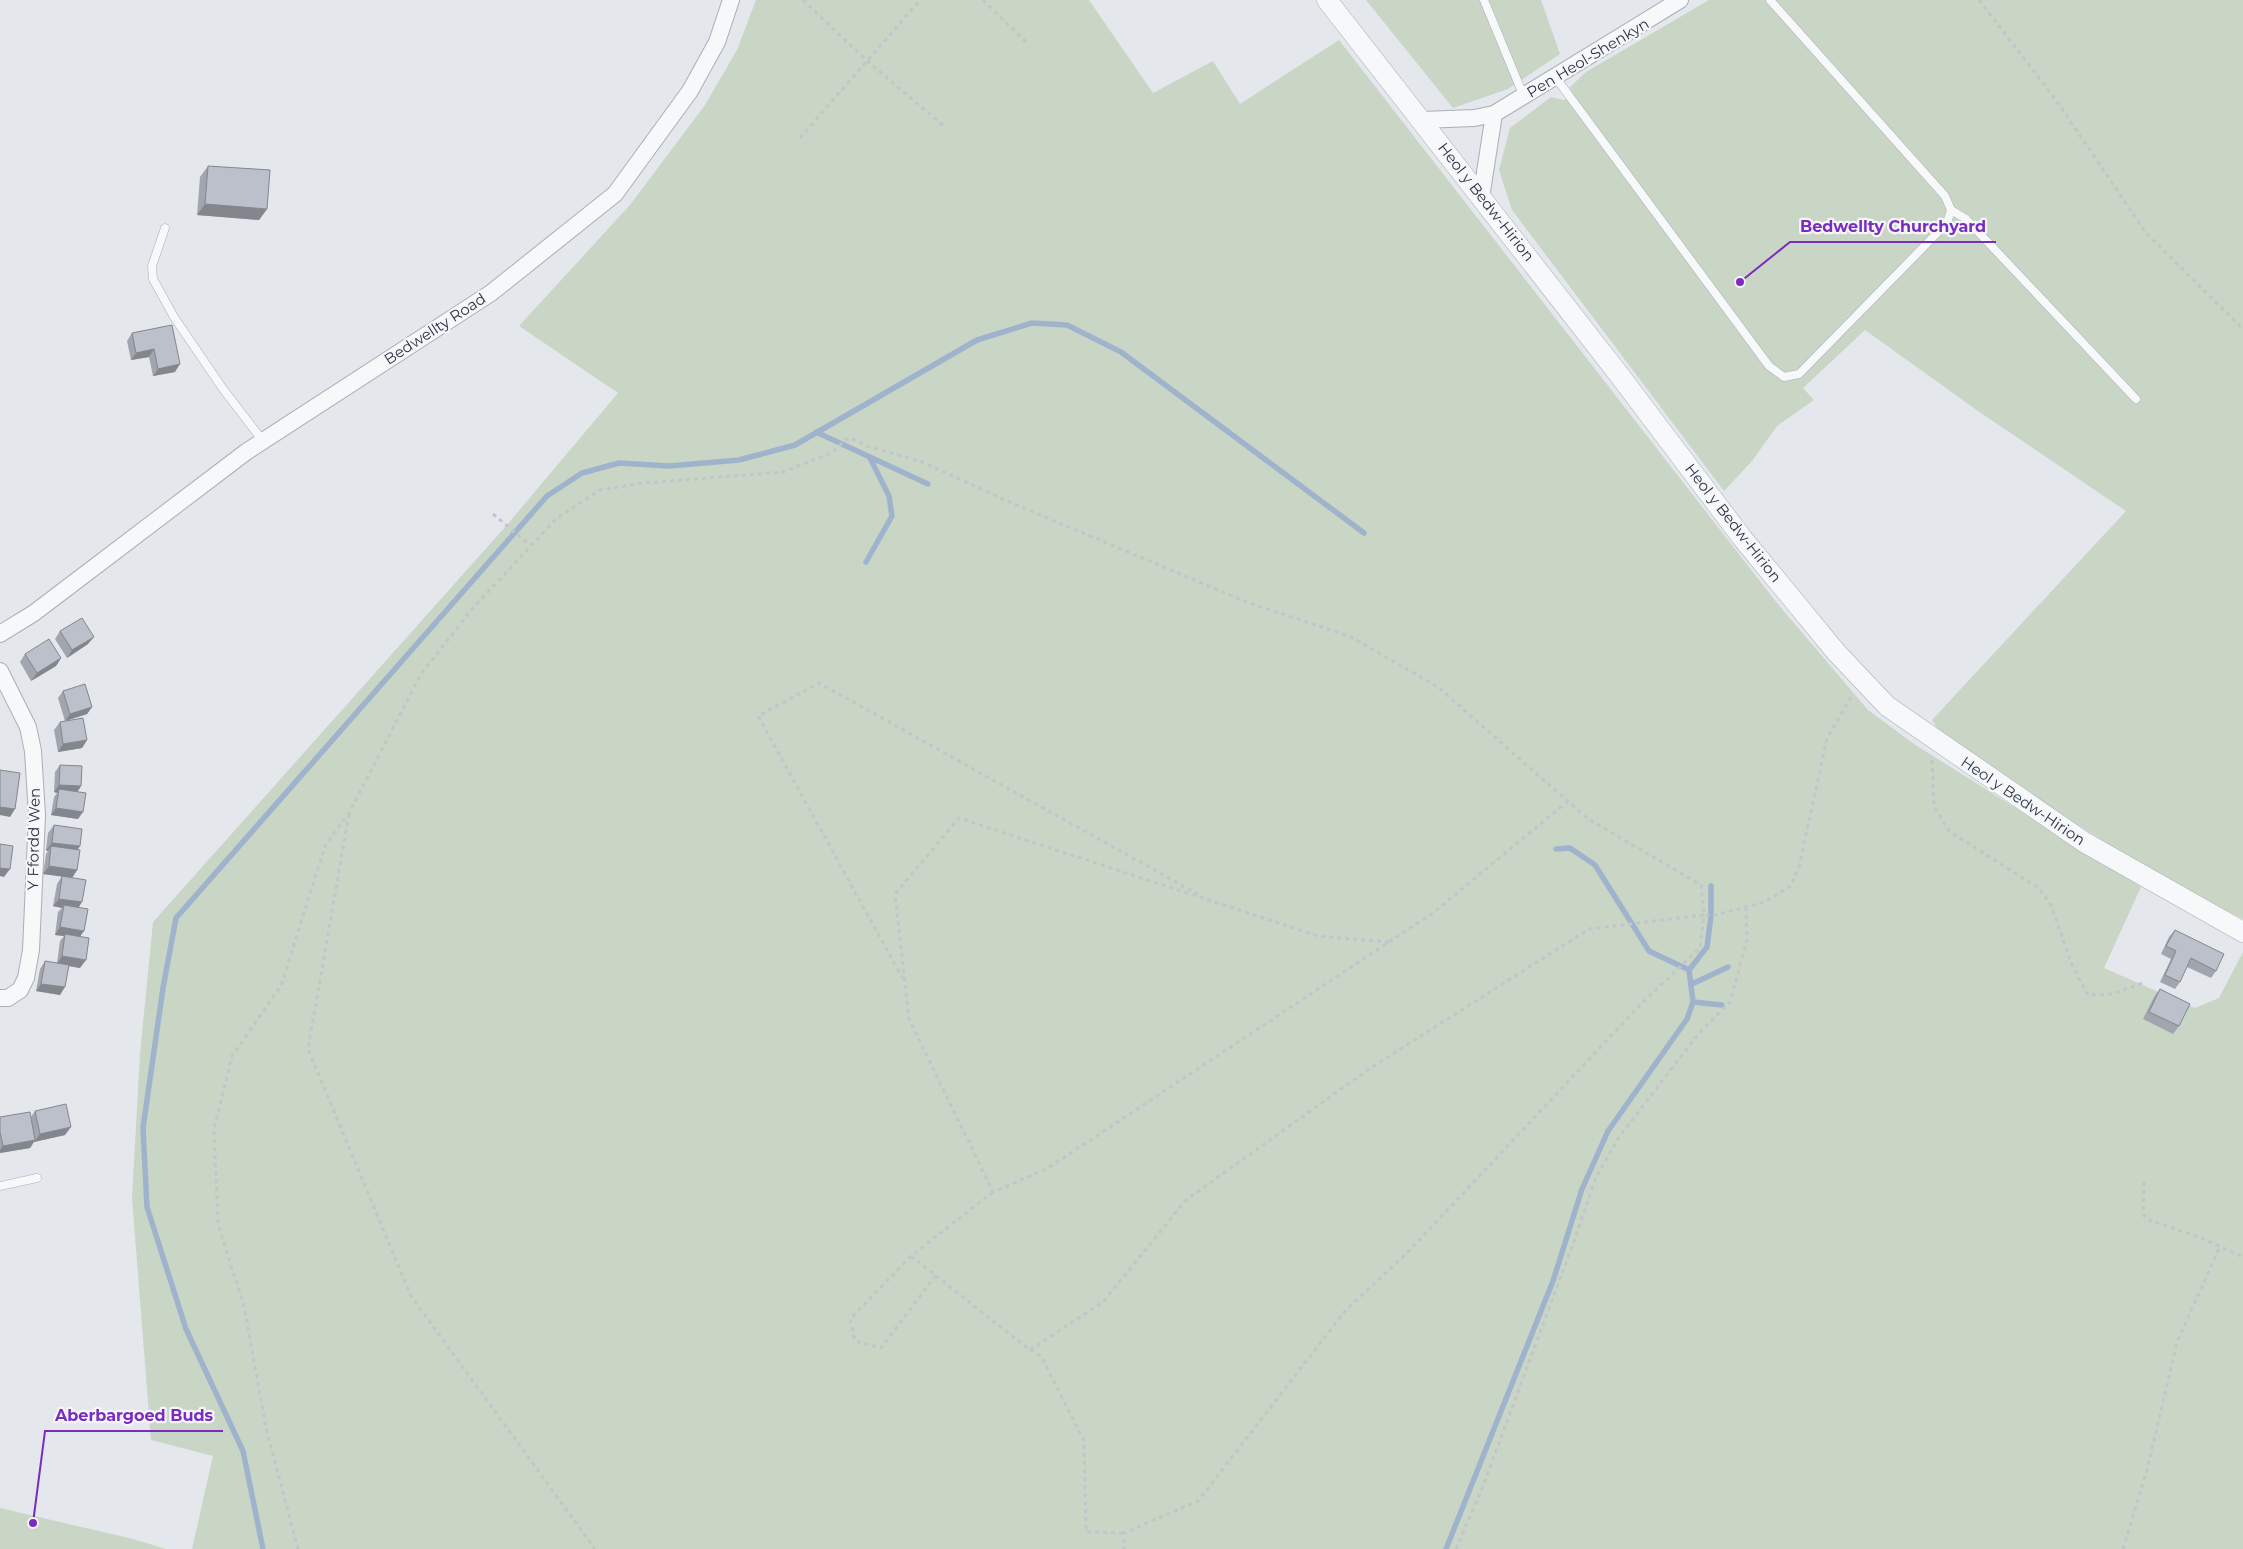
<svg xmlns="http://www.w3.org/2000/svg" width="2243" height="1549" viewBox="0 0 2243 1549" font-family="Montserrat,sans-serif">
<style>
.green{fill:#c9d6c5}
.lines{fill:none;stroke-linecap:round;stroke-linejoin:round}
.stream{stroke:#9fb4cc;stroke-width:5.5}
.service-casing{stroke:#a9aeb7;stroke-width:9}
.minor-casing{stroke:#a9aeb7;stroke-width:18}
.tertiary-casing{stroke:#a9aeb7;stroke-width:21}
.path{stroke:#c2c5cb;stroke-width:3;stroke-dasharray:4 4;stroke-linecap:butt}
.service{stroke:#f7f8fa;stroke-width:8}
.minor{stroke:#f7f8fa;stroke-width:16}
.tertiary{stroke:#f7f8fa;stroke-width:20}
.wall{fill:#a1a5ae}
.shaded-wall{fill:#83868d}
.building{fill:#bbc0ca;stroke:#83868d}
.labels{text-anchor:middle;stroke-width:4.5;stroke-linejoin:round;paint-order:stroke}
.street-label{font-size:15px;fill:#2b3445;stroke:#f4f6f9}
.leader{fill:none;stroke:#7b2cbf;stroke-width:2}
.callout-dot{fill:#7b2cbf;stroke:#f4f6f9;stroke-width:2}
.callout-label{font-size:16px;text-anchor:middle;font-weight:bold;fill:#7b2cbf;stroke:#f4f6f9;stroke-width:4.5;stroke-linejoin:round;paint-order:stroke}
</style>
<rect width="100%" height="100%" fill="#e4e7ec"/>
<path class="green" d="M756 0H1089L1153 93 1213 61 1240 104 1339 40 1777 603 1868 710 1914 744 2141 887 2104 968 2195 1008 2219 998 2243 952V1549H192L213 1456 151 1440 132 1198 140 1054 153 922 506 526 618 393 519 326 630 205 705 105 737 50Z
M1366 0H1541L1560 54 1508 89 1453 108Z
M1709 0H2243V919C2135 867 2036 798 1938 729L1932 720 2126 511 1978 411 1865 330 1803 388 1814 400 1777 426 1752 461 1724 491 1512 210 1499 170 1510 128 1551 97 1564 100 1573 96 1570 87 1586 72Z
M0 1508 133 1539 166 1549H0Z"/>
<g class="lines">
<path class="stream" d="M816 432 928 484
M866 562 892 516 889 496 870 458
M1689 970 1707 947 1711 916V886
M1692 984 1728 967
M1693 1002 1722 1005
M263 1549 243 1451 186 1329 147 1207 143 1128 163 988 176 918 547 496 582 473 619 463 669 466 739 460 795 445 977 340 1032 323 1067 325 1121 352 1364 533
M1446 1549 1553 1281 1582 1189 1608 1131 1687 1019 1693 1002 1689 970 1649 951 1595 865 1570 848 1556 849"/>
<g class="service-casing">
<path id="service" d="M1484 0 1524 97
M1556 78 1769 366 1784 377 1799 374 1947 223 1951 210 1945 196 1770 0
M1951 210 1966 219 2136 399
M165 228 152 266 153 279 174 317 223 389 263 441
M0 1186 37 1178"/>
</g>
<g class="minor-casing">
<path id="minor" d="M1422 120 1474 118 1494 114 1680 0
M1481 198 1494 114
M0 634 34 613 246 452 491 293 615 194 690 91 717 42 731 0
M0 671 28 727 33 751 37 815 31 950 26 978 20 990 8 998H0"/>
</g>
<g class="tertiary-casing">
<path id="tertiary" d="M1327 0 1620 376 1743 539 1836 652 1887 706 2084 842 2243 932"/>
</g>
<path class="path" d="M803 0 866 60 945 127
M983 0 1026 42
M1979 0 2056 100 2146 233 2243 329
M800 138 920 0
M493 514 530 545
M1932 760 1934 806 1949 831 2040 889 2051 905 2072 965 2088 995 2112 994 2143 983
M349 814 308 1049 411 1296 595 1549
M1389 942 1318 936 959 818 895 894 909 1019 993 1192 1048 1168 1389 942 1433 913 1568 801
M903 979 758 716 819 683 1201 896
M2144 1182 2143 1213 2146 1219 2199 1237 2243 1257
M993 1192 911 1256 1030 1350 1103 1302 1186 1200 1369 1069 1589 929 1704 915 1700 948 1642 1003 1405 1255 1345 1311 1198 1501 1124 1533V1549
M911 1256 850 1319 855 1341 881 1348 936 1275
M1030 1350 1041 1356 1084 1441 1086 1532 1124 1533
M298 1549 266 1428 244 1306 218 1224 214 1129 232 1056 281 986 325 846 349 813 421 674 473 608 557 518 600 490 644 483 783 472 832 453 845 440 850 438 867 446 922 462 1005 500 1249 603 1349 636 1438 687 1588 819 1701 885 1704 915 1711 916 1765 902 1791 886 1799 867 1827 738 1852 696
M1456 1549 1483 1486 1573 1244 1596 1177 1619 1137 1700 1032 1730 1002 1747 940 1746 907
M2123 1549 2147 1470 2177 1342 2220 1246"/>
<use href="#service" class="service"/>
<use href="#minor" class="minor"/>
<use href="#tertiary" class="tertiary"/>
</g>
<path class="wall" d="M208 166 267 209 259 220 197 215 200 177Z
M172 325 175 372 153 376 149 357 131 360 127 341 132 333Z
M60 631 88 644 67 658 55 639Z
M25 654 61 658 56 666 31 681 20 662Z
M63 691 92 707 87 714 65 721 58 698Z
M60 722 87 740 82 748 58 752 54 730Z
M60 765 81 786 77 792 78 819 51 815 54 797 57 793 54 792 55 772Z
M54 825 78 849 77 870 72 878 84 931 80 936V968L69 966 60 995 36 991 40 969 45 961 57 963 60 941 64 936 55 935 58 912 62 908 53 906 57 884 62 876 43 874 46 854 48 851 46 850 48 833Z
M2175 930 2216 971 2211 978 2187 967 2180 982 2175 989 2160 982 2171 959 2161 954 2169 937Z
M2160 989 2179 1026 2173 1034 2143 1019 2154 997Z
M35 1111 65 1135 34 1142 30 1148 0 1153V1117H31Z"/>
<path class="shaded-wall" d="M205 204 267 209 259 220 197 215Z
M154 349 149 357 131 360 136 353Z
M180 364 175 372 153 376 158 369Z
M94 637 88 644 67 658 72 650Z
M61 658 56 666 31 681 37 673Z
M92 707 87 714 65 721 70 714Z
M87 740 82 748 58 752 63 744Z
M59 785 81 786 76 794 59 789 57 793 54 792Z
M0 807 15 809 10 817 0 815Z
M56 808 83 812 78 819 51 815Z
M52 843 80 846 75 854 51 846 48 851 46 850Z
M49 866 77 870 72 878 43 874Z
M0 868 10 869 4 877 0 876Z
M59 899 82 902 77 910 64 905 62 908 53 906Z
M60 927 84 931 79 938 65 934 64 936 55 935Z
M62 956 86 960 80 968 57 964Z
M41 984 65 987 60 995 36 991Z
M71 1127 65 1135 34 1142 40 1134Z
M35 1140 30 1148 0 1153V1150L3 1146Z"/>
<path class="building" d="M208 166 270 170 267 209 205 204Z
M172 325 180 364 158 369 154 349 136 353 132 333Z
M82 618 94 637 72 650 60 631Z
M49 639 61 658 37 673 25 654Z
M85 684 92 707 70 714 63 691Z
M83 718 87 740 63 744 60 722Z
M60 765 82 766 81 786 59 785Z
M0 770 20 773 15 809 0 807Z
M59 789 86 793 83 812 56 808Z
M54 825 82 829 80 846 52 843Z
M0 844 13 846 10 869 0 868Z
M51 846 80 850 77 870 49 866Z
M62 876 86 880 82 902 59 899Z
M64 905 88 909 84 931 60 927Z
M2175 930 2224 954 2216 971 2191 958 2180 982 2165 975 2176 951 2166 946Z
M65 934 89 938 86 960 62 956Z
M45 961 69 965 65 987 41 984Z
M2160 989 2190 1004 2179 1026 2149 1012Z
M66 1104 71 1127 40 1134 35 1111Z
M30 1112 35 1140 3 1146 0 1132V1117Z"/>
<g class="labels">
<g class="street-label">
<text transform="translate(1588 58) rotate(-31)" y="5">Pen Heol-Shenkyn</text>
<text transform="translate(1486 202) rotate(52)" y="5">Heol y Bedw-Hirion</text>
<text transform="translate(435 329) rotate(-33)" y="5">Bedwellty Road</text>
<text transform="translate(1733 523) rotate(52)" y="5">Heol y Bedw-Hirion</text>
<text transform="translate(2023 801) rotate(34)" y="5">Heol y Bedw-Hirion</text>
<text transform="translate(34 839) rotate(-89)" y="5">Y Ffordd Wen</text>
</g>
</g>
<path class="leader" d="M1740 282L1790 242H1996M33 1523L45 1431H223"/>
<g class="callout-dot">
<circle cx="1740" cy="282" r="5"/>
<circle cx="33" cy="1523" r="5"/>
</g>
<g class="callout-label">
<text x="1893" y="232">Bedwellty Churchyard</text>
<text x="134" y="1421">Aberbargoed Buds</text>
</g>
</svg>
